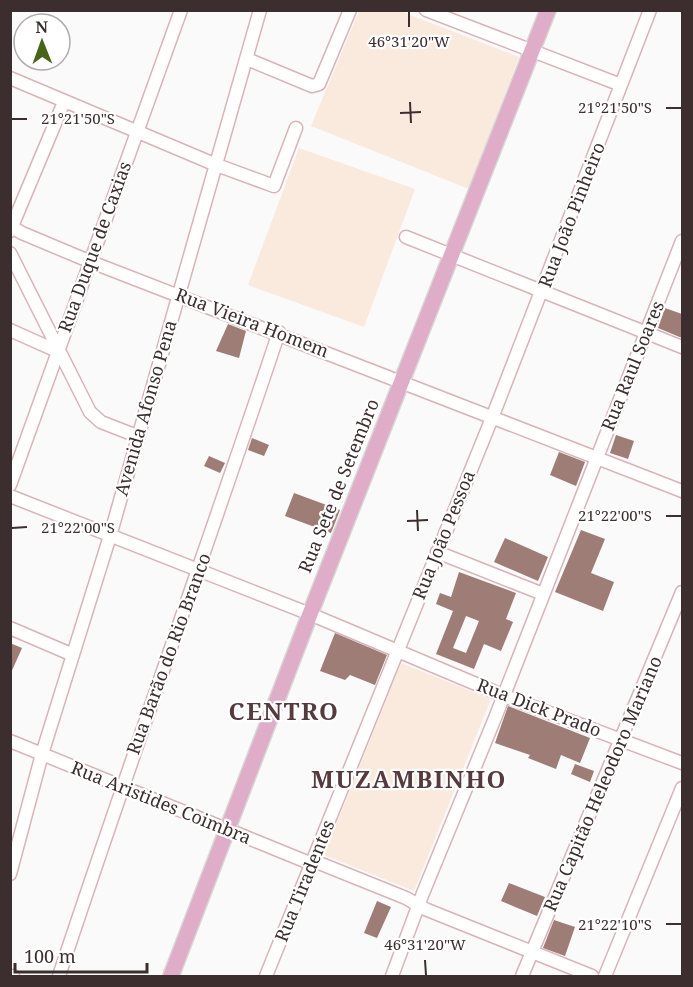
<svg xmlns="http://www.w3.org/2000/svg" width="693" height="987" viewBox="0 0 693 987" font-family="'Noto Serif',serif">
<style>
.green{fill:#fae9dd}
.building{fill:#9d7d75;fill-rule:evenodd}
.lines{fill:none;stroke-linecap:round;stroke-linejoin:round}
.minor-casing{stroke:#d8b4b8;stroke-width:15}
.major-casing{stroke:#d8d5d5;stroke-width:18}
.minor{stroke:#fff;stroke-width:12}
.major{stroke:#dfadc8;stroke-width:15}
.ticks{fill:none;stroke:#3c2e2f;stroke-width:2}
.labels{text-anchor:middle;stroke-width:4.5;stroke-linejoin:round;paint-order:stroke}
.street-label{font-size:18px;fill:#3c2e2f;stroke:#fff}
.district-label{font-size:24px;font-weight:bold;letter-spacing:1.5px;fill:#563a3d;stroke:#fff}
.ticks-label{font-size:15px;text-anchor:middle;fill:#3c2e2f;stroke:#fff;stroke-width:4.5;stroke-linejoin:round;paint-order:stroke}
</style>
<rect width="100%" height="100%" fill="#fafafa"/>
<path class="green" d="M359 11H400L519 57 469 189 311 126Z
M299 148 415 189 364 327 248 285Z
M401 663 491 699 414 891 324 855Z"/>
<path class="building" d="M665 308 682 314V338L658 328Z
M228 324 246 331 239 358 216 351Z
M616 435 634 441 628 459 610 453Z
M252 438 269 445 264 456 248 450Z
M559 452 585 462 576 486 550 475Z
M209 456 225 463 220 473 204 466Z
M294 493 340 510 331 533 285 516Z
M581 530 605 539 591 573 614 582 603 611 555 592Z
M505 538 548 557 538 581 494 562Z
M459 572 516 593 506 619 513 622 501 651 484 644 474 669 436 654 453 611 436 604 440 593 451 597ZM466 616 479 621 466 653 453 648Z
M335 633 387 655 375 685 350 675 345 680 320 671Z
M10 643 22 648 10 675Z
M508 706 590 738 580 763 561 755 556 769 528 758 530 755 495 743Z
M575 764 594 771 590 782 571 774Z
M509 883 545 897 537 916 501 901Z
M377 901 391 907 377 938 364 933Z
M554 920 575 927 565 956 543 948Z"/>
<g class="lines">
<g class="minor-casing">
<path id="minor" d="M426 10 621 85
M247 59 312 86 319 84 350 10
M10 78 214 164 274 186 296 128
M10 226 22 233 91 262 682 491
M10 231 64 102
M406 237 682 347
M10 253 90 412 101 422 137 436
M10 330 57 351
M10 485 181 10
M10 496 310 614 502 695 682 763
M437 552 543 594
M10 628 73 655
M10 741 312 864 319 863 406 898 425 909 592 976
M10 874 42 754 110 536 260 10
M10 976H13
M59 976C130 761 207 548 279 332
M266 976 492 418 650 10
M392 976 423 893 495 718 682 241
M522 976 682 592
M605 976 682 788"/>
</g>
<g class="major-casing">
<path id="major" d="M171 976 310 614 548 10"/>
</g>
<use href="#minor" class="minor"/>
<use href="#major" class="major"/>
</g>
<path class="ticks" d="M409 12V27M410 102 411 123M666 108H681M400 113 421 112M12 119H27M417 510 418 531M666 516H681M407 521 428 520M12 528 27 527M666 924H681M425 960 426 975"/>
<g class="labels">
<g class="street-label">
<text transform="translate(572 215) rotate(-69)" y="6">Rua João Pinheiro</text>
<text transform="translate(95 247) rotate(-70)" y="6">Rua Duque de Caxias</text>
<text transform="translate(252 323) rotate(21)" y="6">Rua Vieira Homem</text>
<text transform="translate(633 366) rotate(-68)" y="6">Rua Raul Soares</text>
<text transform="translate(146 408) rotate(-74)" y="6">Avenida Afonso Pena</text>
<text transform="translate(339 486) rotate(-68)" y="6">Rua Sete de Setembro</text>
<text transform="translate(444 535) rotate(-68)" y="6">Rua João Pessoa</text>
<text transform="translate(169 654) rotate(-70)" y="6">Rua Barão do Rio Branco</text>
<text transform="translate(539 708) rotate(21)" y="6">Rua Dick Prado</text>
<text transform="translate(603 784) rotate(-67)" y="6">Rua Capitão Heleodoro Mariano</text>
<text transform="translate(161 803) rotate(22)" y="6">Rua Aristides Coimbra</text>
<text transform="translate(305 881) rotate(-68)" y="6">Rua Tiradentes</text>
</g>
<g class="district-label">
<text x="284" y="720">CENTRO</text>
<text x="409" y="788">MUZAMBINHO</text>
</g>
</g>
<g class="ticks-label">
<text x="409" y="47">46°31'20"W</text>
<text x="615" y="113">21°21'50"S</text>
<text x="78" y="124">21°21'50"S</text>
<text x="615" y="521">21°22'00"S</text>
<text x="78" y="533">21°22'00"S</text>
<text x="615" y="930">21°22'10"S</text>
<text x="425" y="950">46°31'20"W</text>
</g>
<rect width="693" height="987" fill="none" stroke="#3c2e2f" stroke-width="24"/>
<g transform="translate(42 42) rotate(359)"><circle r="28" fill="#ffffff" stroke="#b1abac" stroke-width="1.5"/>
<path d="M0-4.5L10 22L0 15L-10 22Z" fill="#496416"/>
<text y="-9" font-size="16" font-weight="bold" text-anchor="middle" fill="#3c2e2f">N</text>
</g>
<path d="M15 963v9h132v-9" fill="none" stroke="#3c2e2f" stroke-width="3"/>
<text x="24" y="963" font-size="18" fill="#3c2e2f" stroke="#ffffff" stroke-width="4.5" paint-order="stroke">100 m</text>
</svg>
